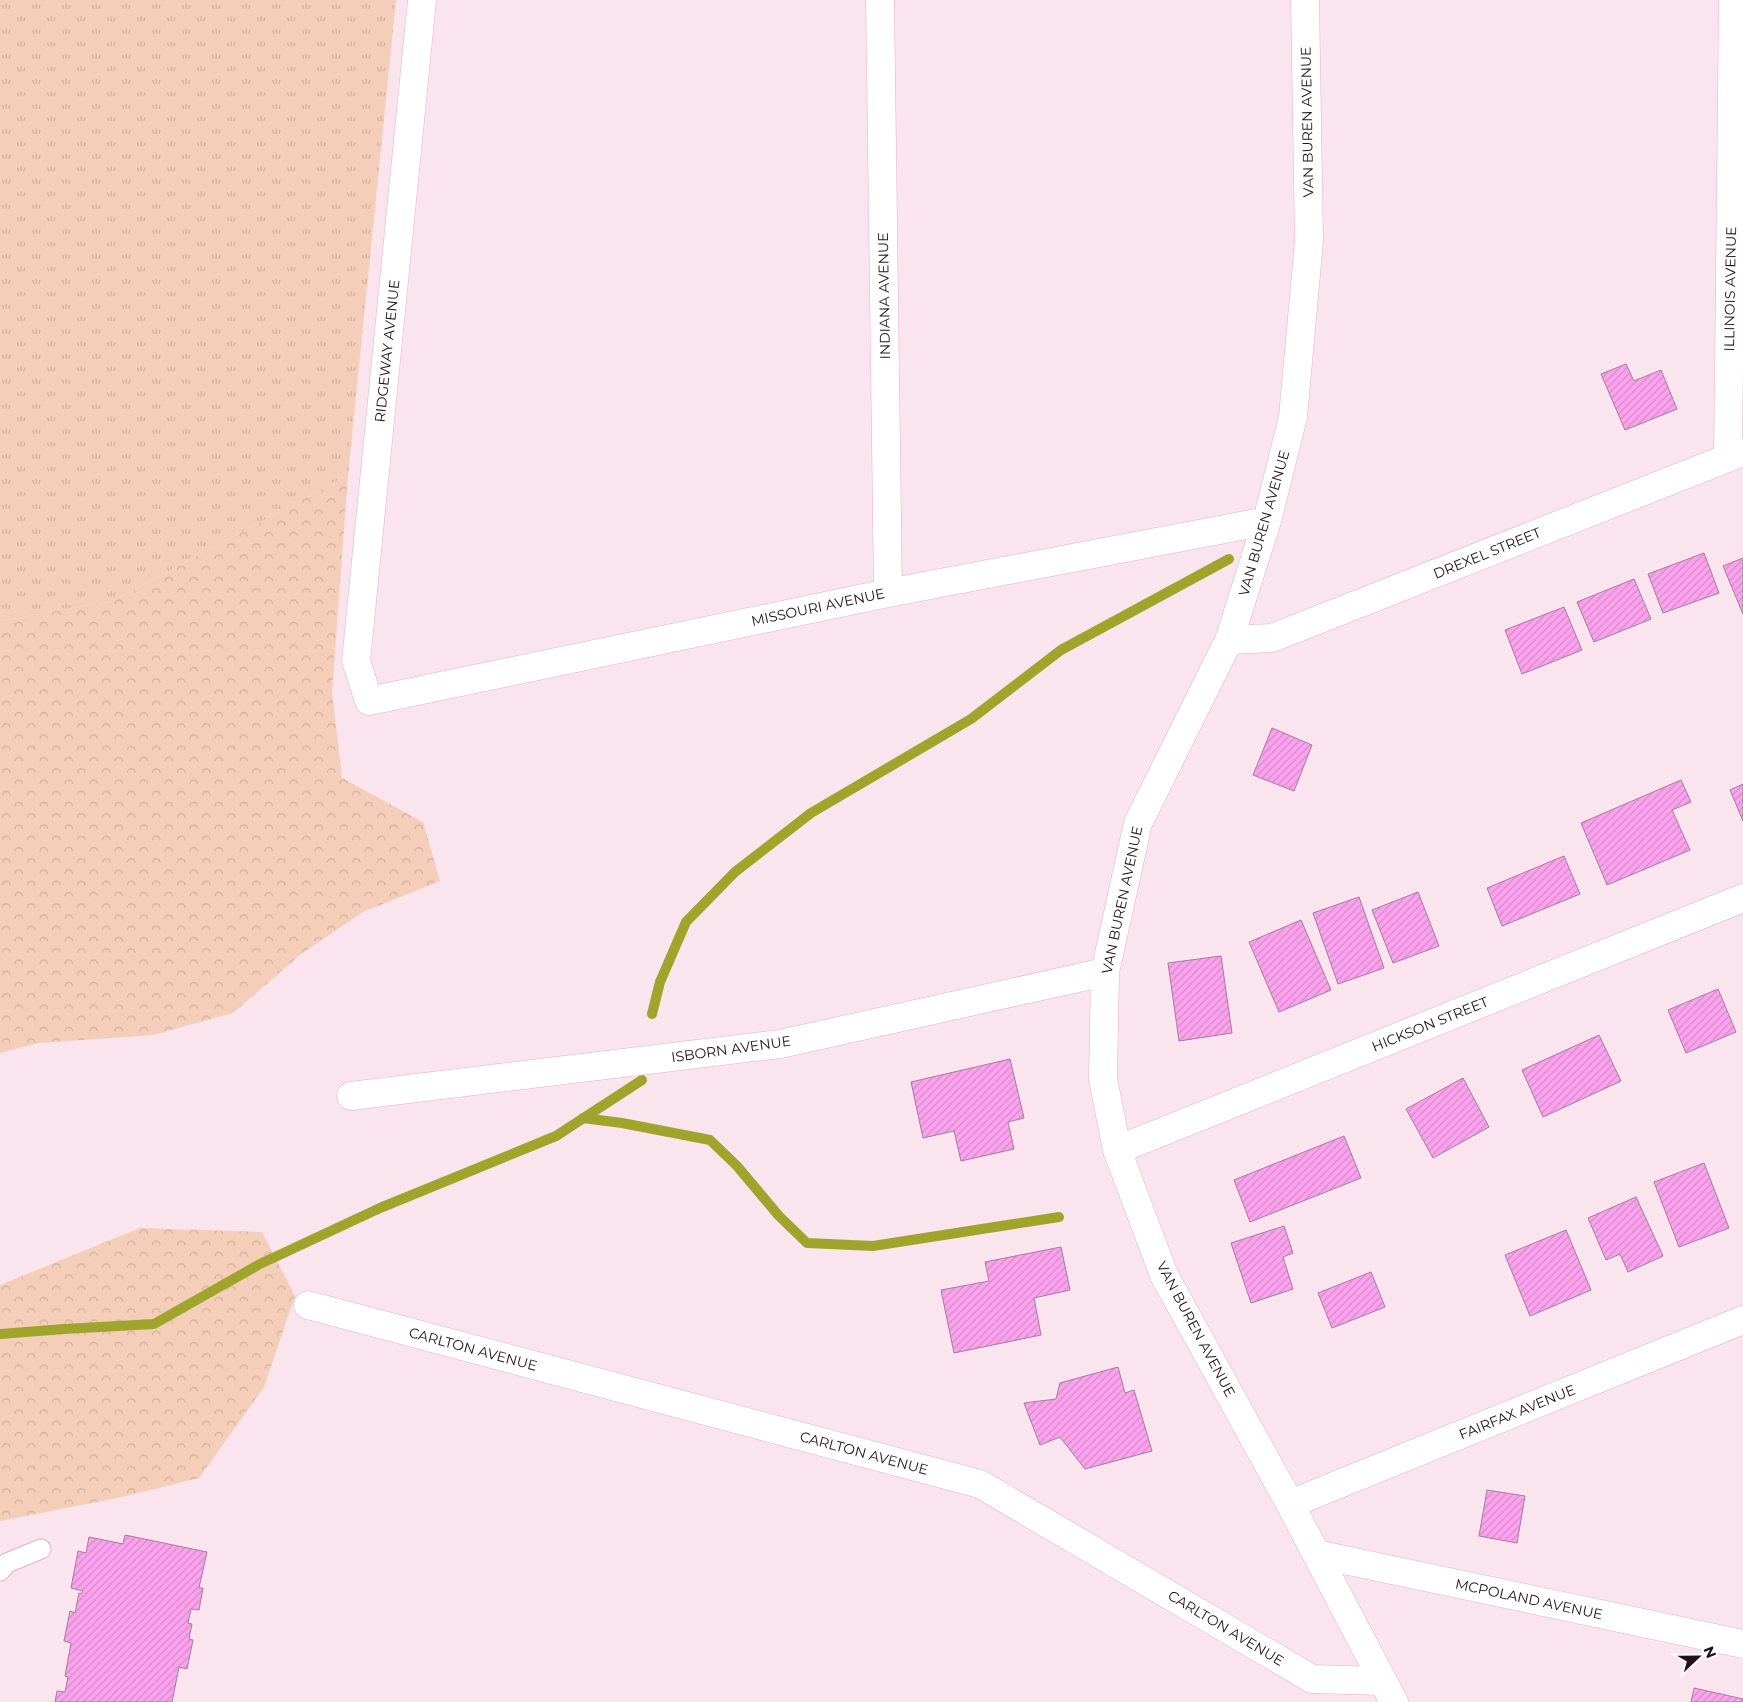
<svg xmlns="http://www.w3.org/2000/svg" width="1743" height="1702" viewBox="0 0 1743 1702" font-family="Montserrat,sans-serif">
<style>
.grass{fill:url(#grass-tufts)}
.forest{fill:url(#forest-crowns)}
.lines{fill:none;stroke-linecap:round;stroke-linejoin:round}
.stream{stroke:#9fa52b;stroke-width:10}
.building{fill:url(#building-hatch);stroke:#a47d9d}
.lane-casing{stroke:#e6b1c7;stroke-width:21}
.street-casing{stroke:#e6b1c7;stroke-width:29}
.lane{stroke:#fff;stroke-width:19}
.street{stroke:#fff;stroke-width:28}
.labels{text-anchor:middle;stroke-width:4;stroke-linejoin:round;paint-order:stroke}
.street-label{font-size:14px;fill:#221018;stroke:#fff}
</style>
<defs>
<pattern id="grass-tufts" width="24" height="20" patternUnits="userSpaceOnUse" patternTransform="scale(1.25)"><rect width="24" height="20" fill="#f4ceb8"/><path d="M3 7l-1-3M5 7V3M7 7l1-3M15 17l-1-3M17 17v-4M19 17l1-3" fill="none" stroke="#d1b09d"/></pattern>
<pattern id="forest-crowns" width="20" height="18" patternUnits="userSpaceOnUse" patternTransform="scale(1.25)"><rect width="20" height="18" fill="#f4ceb8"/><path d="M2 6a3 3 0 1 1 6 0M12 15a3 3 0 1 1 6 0" fill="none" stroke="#d1b09d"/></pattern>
<pattern id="building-hatch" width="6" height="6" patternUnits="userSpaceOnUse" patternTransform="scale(1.25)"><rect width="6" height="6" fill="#faa2ed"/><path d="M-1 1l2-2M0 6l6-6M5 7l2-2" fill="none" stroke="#d68aca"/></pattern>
</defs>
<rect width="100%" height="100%" fill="#fae4ed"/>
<path class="grass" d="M0 0H396L348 475 113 601 0 621Z"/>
<path class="forest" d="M348 475 332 692 342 778 423 822 440 881 363 912 301 954 233 1013 153 1035 38 1043 0 1053V621L113 601Z
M140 1228 262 1232 295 1296 264 1387 199 1478 122 1497 0 1521V1285Z"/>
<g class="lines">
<path class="stream" d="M652 1014 660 982 686 922 735 872 811 813 971 719 1061 650 1229 559
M583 1118 622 1123 710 1140 737 1166 779 1216 807 1243 873 1246 1059 1217
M0 1334 64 1329 154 1324 260 1264 380 1208 556 1136 642 1080"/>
</g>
<path class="building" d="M1626 364 1634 381 1661 370 1677 409 1625 430 1601 374Z
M1704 553 1719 593 1663 613 1648 574Z
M1743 558V614L1723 566Z
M1634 579 1651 619 1594 642 1577 602Z
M1564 607 1582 650 1522 674 1505 630Z
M1272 728 1312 745 1294 791 1253 775Z
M1681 780 1691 802 1672 810 1690 850 1607 885 1581 823Z
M1743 784V821L1730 790Z
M1564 856 1580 894 1502 926 1487 888Z
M1418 892 1439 946 1393 963 1372 910Z
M1359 897 1384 968 1338 984 1313 913Z
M1301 920 1331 990 1279 1012 1249 942Z
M1221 956 1232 1033 1179 1041 1168 963Z
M1718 989 1736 1032 1686 1053 1668 1010Z
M1599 1035 1621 1081 1543 1117 1522 1070Z
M1010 1059 1024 1118 1008 1122 1014 1149 961 1161 954 1131 923 1138 911 1082Z
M1463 1078 1489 1127 1433 1158 1406 1109Z
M1344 1136 1361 1178 1250 1222 1234 1180Z
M1704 1163 1729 1228 1679 1247 1654 1182Z
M1636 1197 1663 1256 1628 1272 1620 1254 1606 1260 1588 1218Z
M1284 1226 1293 1253 1283 1257 1293 1289 1251 1303 1231 1243Z
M1566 1230 1591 1290 1530 1316 1505 1255Z
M1061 1247 1070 1290 1034 1298 1041 1335 954 1353 941 1290 989 1281 985 1262Z
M1371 1272 1385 1307 1332 1328 1318 1293Z
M1118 1367 1125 1393 1134 1390 1152 1451 1085 1469 1060 1437 1040 1445 1024 1403 1056 1399 1060 1383Z
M1487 1490 1525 1496 1517 1543 1479 1536Z
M125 1535 207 1552 199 1588H203L199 1610 191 1609 188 1623 192 1624 189 1639 193 1640 187 1669 179 1667 172 1702H55L57 1691 65 1692 68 1677 65 1676 71 1643 64 1641 70 1611 75 1613 79 1593 81 1594 83 1591 71 1588 78 1551 86 1553 89 1537 123 1544Z
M1694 1688 1743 1699V1702H1691Z"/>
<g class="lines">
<g class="lane-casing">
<path id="lane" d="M0 1571 7 1563 41 1549"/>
</g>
<g class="street-casing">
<path id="street" d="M422 0 356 661 369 701 888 593 1267 521
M880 0 888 593
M1305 0 1309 241 1293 417 1267 521 1229 640 1138 823 1105 972 1103 1079 1117 1150 1164 1275 1290 1504 1394 1702
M1728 458 1733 0
M1229 640 1272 638 1743 452
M351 1096 780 1044 1105 972
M1117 1150 1743 898
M308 1305 980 1484 1312 1679 1382 1681
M1290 1504 1743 1320
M1316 1554 1743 1644"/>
</g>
<use href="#lane" class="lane"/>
<use href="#street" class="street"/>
</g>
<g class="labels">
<g class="street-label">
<text transform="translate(1307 122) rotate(-91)" y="5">VAN BUREN AVENUE</text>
<text transform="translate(1730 289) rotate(-89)" y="5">ILLINOIS AVENUE</text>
<text transform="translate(884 296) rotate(-91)" y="5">INDIANA AVENUE</text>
<text transform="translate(387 351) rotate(-84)" y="5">RIDGEWAY AVENUE</text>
<text transform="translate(1264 523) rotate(-74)" y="5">VAN BUREN AVENUE</text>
<text transform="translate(1487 553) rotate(-22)" y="5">DREXEL STREET</text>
<text transform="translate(818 607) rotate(-12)" y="5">MISSOURI AVENUE</text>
<text transform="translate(1122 900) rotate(-78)" y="5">VAN BUREN AVENUE</text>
<text transform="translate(1430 1024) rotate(-22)" y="5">HICKSON STREET</text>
<text transform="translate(731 1049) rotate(-8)" y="5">ISBORN AVENUE</text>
<text transform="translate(1196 1329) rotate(62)" y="5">VAN BUREN AVENUE</text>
<text transform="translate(473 1349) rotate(15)" y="5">CARLTON AVENUE</text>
<text transform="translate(1517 1412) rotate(-22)" y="5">FAIRFAX AVENUE</text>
<text transform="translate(864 1453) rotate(15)" y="5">CARLTON AVENUE</text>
<text transform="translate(1529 1599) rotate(12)" y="5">MCPOLAND AVENUE</text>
<text transform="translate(1226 1628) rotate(31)" y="5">CARLTON AVENUE</text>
</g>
</g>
<g transform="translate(1698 1657) rotate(68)" stroke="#ffffff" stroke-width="4" paint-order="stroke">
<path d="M0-4L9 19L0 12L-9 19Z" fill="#221018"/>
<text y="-8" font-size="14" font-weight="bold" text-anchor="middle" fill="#221018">N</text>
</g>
</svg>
